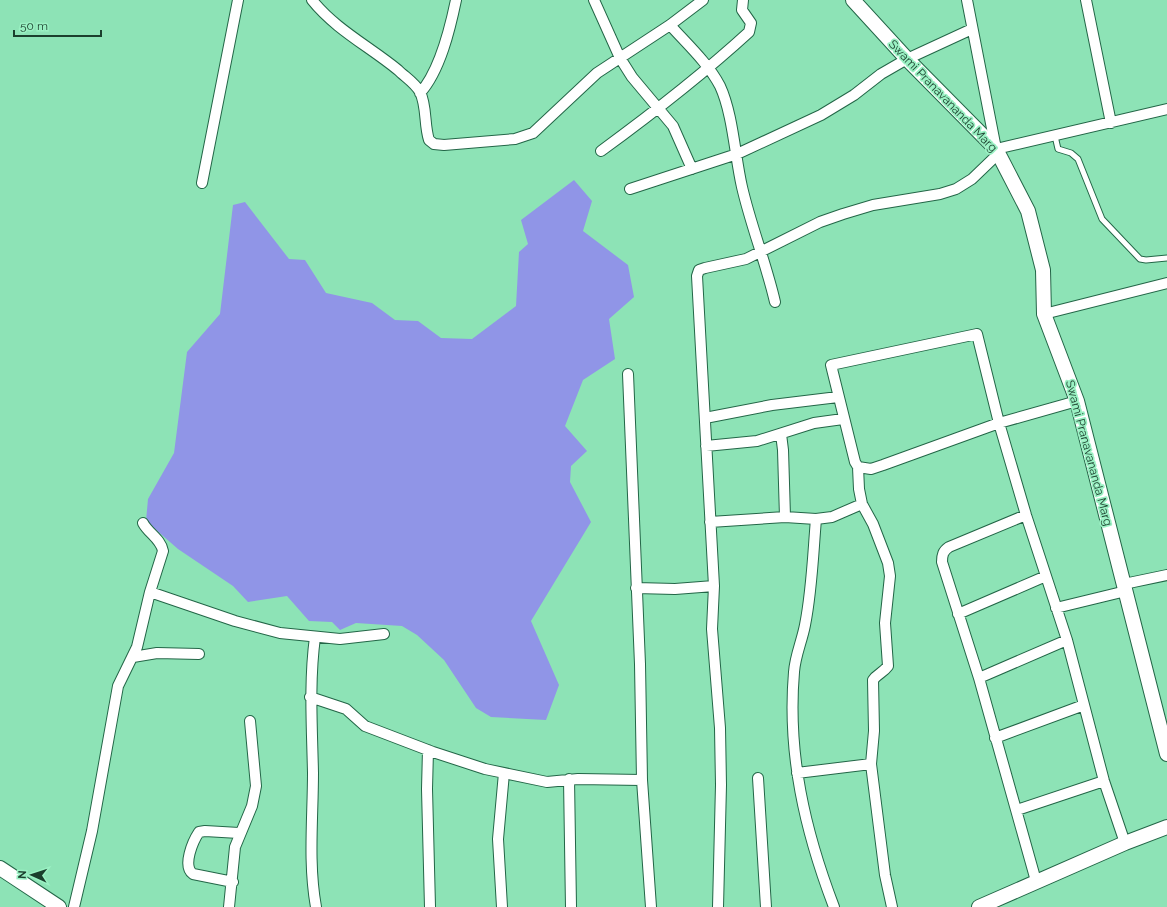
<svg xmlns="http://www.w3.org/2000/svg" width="1167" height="907" viewBox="0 0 1167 907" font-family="Raleway,sans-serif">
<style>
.water{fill:#9095e7}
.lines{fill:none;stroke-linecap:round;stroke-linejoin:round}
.lane-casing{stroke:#236647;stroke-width:7}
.street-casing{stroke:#236647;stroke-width:12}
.secondary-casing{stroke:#236647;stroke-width:16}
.lane{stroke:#fff;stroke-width:5}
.street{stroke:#fff;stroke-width:10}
.secondary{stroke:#fff;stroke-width:14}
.labels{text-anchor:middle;stroke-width:3.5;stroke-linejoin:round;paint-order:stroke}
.street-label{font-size:12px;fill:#1b3f2d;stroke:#9af1c3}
</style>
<rect width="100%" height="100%" fill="#8de3b6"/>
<path class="water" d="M574 180 592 201 583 231 628 265 634 297 609 319 615 359 583 380 565 426 587 451 571 466 570 482 591 522 531 621 559 685 546 720 491 717 476 708 444 660 417 635 402 626 356 623 340 630 332 622 309 621 287 596 248 602 233 586 178 549 146 521 148 499 174 453 187 352 220 314 233 205 245 202 289 259 305 260 326 293 372 303 395 320 418 321 441 338 472 339 516 306 519 252 528 244 521 220Z"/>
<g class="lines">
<g class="lane-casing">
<path id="lane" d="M1055 136 1058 149 1071 153 1078 159 1102 219 1140 259 1146 260 1167 258"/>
</g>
<g class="street-casing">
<path id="street" d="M312 0C335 29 370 47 398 70 405 77 415 83 420 92 427 106 424 125 429 140L434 144 444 145 515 139 533 133 597 73 670 25 703 0
M594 0 620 58 632 77 673 126 692 169
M967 0 996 149 1167 109
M1086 0 1111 123
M670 25C687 44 708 63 720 86 733 114 735 157 742 187 751 226 766 263 775 302
M420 93C440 71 450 29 456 0
M601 151C653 113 702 75 749 32L751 23 742 10 743 0
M202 183 238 0
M630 189 737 154 821 115 854 95 881 74 907 59 972 29
M1044 314 1167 283
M977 334 999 423 883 465 871 469 858 467 855 462 831 365Z
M628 374 640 664 642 780 651 907
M1077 401 999 423 1026 515 1067 640 1104 781 1125 843
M705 418 772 405 838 397
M781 434 783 450 785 517
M706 446 757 441 814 423 843 419
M858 467 859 489 862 504 873 524 888 563 890 576 885 623 888 666C883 673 877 674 873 680L874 731 871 764 885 875 892 907
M1026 515 949 547C943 551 942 555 942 562L979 678 1036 881
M816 519C813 554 812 590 805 625 802 641 795 656 794 672 787 754 805 831 834 907
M710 522 785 517 816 519 832 517 862 504
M1124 584 1167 575
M636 588 675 589 714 586
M150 592 235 621 280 633 340 639 384 634
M1056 608 1126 591
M958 614 1046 576
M315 637C309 682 312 727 313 773 313 817 308 863 316 907
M133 657 157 653 199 654
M979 678 1067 640
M310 697 346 709 365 726 433 752 485 769 547 782 578 779 642 780
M995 738 1084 705
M428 750 427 789 430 907
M797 773 871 764
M758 778 766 907
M569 779 571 907
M1017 810 1104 781
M233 882 193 874C182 866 193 841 199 832L205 831 239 833
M74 907 92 831 118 686 137 647 150 592 163 551C161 539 148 533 143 523
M229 907 235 847 252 806 256 786 250 721
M502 907 498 839 504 773
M718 907 721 785 720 728 712 629 714 586 697 276 699 270 705 268 746 259 820 222 843 214 873 205 940 194 956 189 972 179 998 154"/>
</g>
<g class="secondary-casing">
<path id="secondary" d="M853 0 907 59 996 149 1028 211 1043 270 1044 314 1077 401 1167 754
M0 868 59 907
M979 907 1125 843 1167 827"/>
</g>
<use href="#lane" class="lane"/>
<use href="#street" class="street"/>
<use href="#secondary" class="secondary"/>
</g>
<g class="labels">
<g class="street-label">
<text transform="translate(943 96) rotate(46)" y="4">Swami Pranavananda Marg</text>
<text transform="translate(1089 453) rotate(75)" y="4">Swami Pranavananda Marg</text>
</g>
</g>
<g transform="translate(32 875) rotate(273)" stroke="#9af1c3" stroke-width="3" paint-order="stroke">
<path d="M0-3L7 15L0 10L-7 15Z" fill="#1b3f2d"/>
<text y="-6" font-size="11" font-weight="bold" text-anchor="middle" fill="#1b3f2d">N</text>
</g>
<path d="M14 30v6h87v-6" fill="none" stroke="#1b3f2d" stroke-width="2"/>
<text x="20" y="30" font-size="12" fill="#1b3f2d" stroke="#9af1c3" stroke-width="3" paint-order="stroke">50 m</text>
</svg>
